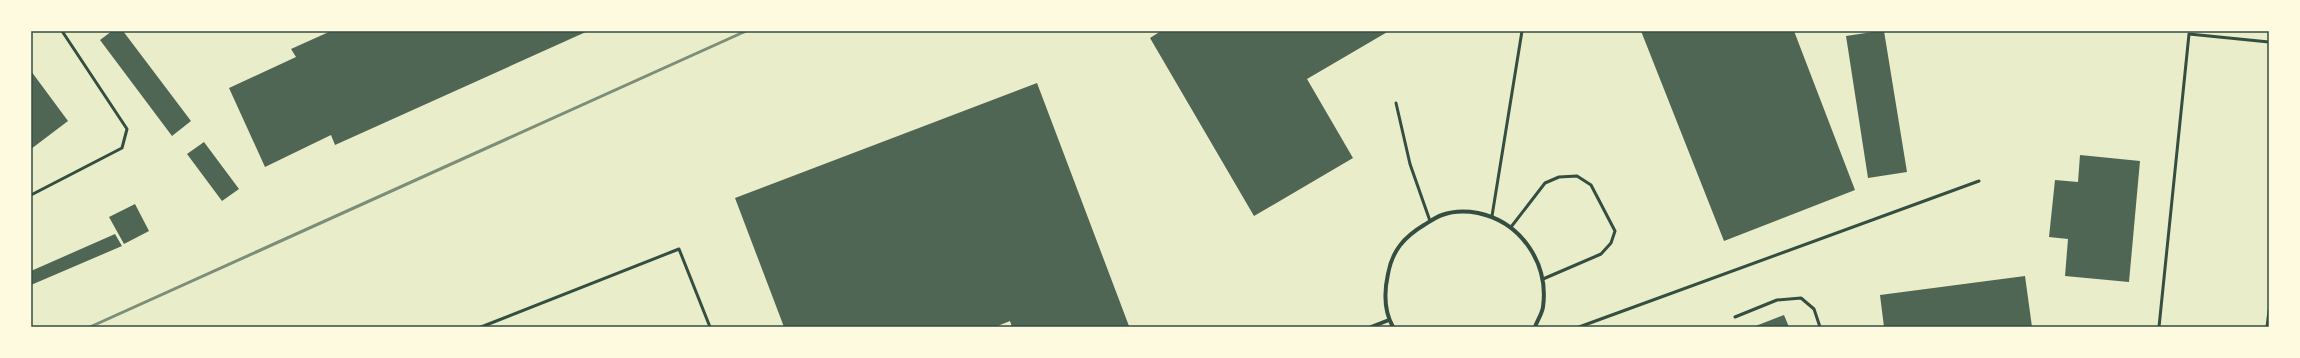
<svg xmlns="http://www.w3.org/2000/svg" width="2300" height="358" viewBox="0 0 2300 358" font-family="Poppins,sans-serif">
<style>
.building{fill:#4f6655}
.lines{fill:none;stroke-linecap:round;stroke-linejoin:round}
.service{stroke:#344e41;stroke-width:3}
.minor{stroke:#344e41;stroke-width:4}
.rail{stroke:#7c8e77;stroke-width:3}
.neatline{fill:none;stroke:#344e41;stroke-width:1.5}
</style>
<rect width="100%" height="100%" fill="#e9edc9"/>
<path class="building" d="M112 31H123L191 121 172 136 100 40Z
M331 31H588L335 145 331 135 265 167 229 88 296 57 291 49Z
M1161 31H1389L1307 79 1353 158 1254 216 1150 38Z
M1641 31H1794L1855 190 1724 241Z
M1879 31H1884L1907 172 1868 178 1846 36Z
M31 71 68 121 31 149Z
M1037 83 1129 326 1012 327 1010 321 995 327H784L735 198Z
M204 142 239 189 222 201 187 154Z
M2080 155 2140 161 2129 282 2065 276 2068 239 2049 237 2055 180 2078 182Z
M135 204 149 231 124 244 109 217Z
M115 234 122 246 31 285V271Z
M2025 276 2032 327H1884L1880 295Z
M1784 315 1789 327H1753Z"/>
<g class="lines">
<path class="service" d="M1396 103 1410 164 1430 221
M31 195 122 148 127 129 62 31
M1492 216 1522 31
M1511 227 1545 183 1559 177 1577 176 1591 185 1615 231 1611 243 1601 254 1543 279
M1735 317 1777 300 1801 298 1814 309 1820 327
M481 327 679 249 710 327
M1579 327 1979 181
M2159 327 2189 34 2269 42
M2267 327 2269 311"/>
<path class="minor" d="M1371 327 1389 320
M1393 327C1384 311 1384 292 1388 274 1392 251 1404 237 1424 225 1429 222 1436 217 1442 215 1453 211 1467 211 1478 213 1521 222 1549 263 1543 307 1542 314 1537 321 1535 327"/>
<path class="rail" d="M90 327 746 31"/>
</g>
<rect width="2300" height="358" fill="none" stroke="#fefae0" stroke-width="64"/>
<rect x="32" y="32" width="2236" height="294" class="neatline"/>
</svg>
